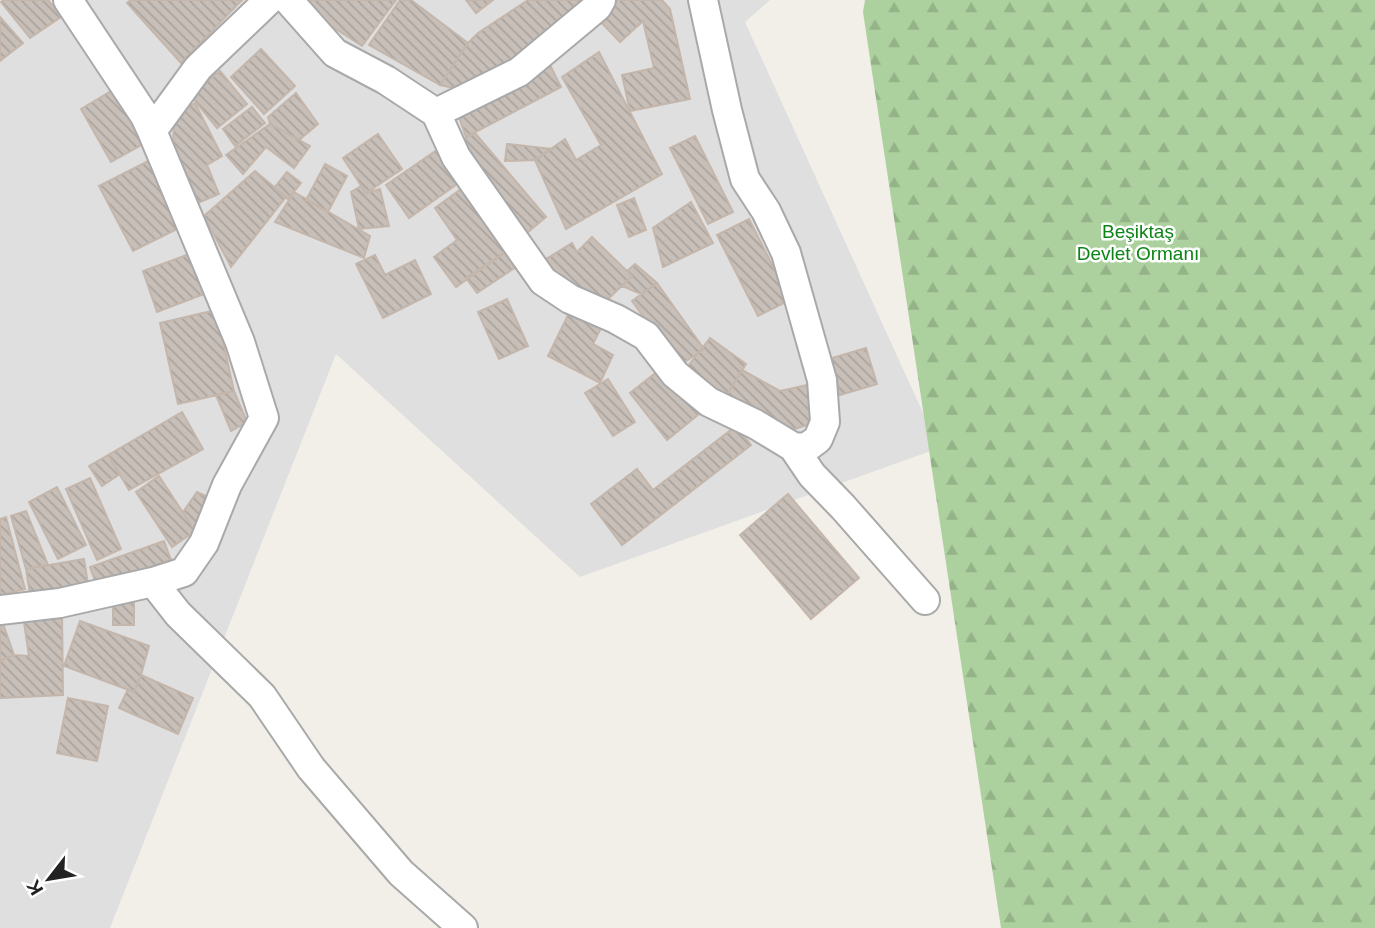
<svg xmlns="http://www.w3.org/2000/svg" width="1375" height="928" viewBox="0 0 1375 928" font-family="Helvetica,sans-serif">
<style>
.residential{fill:#e0dfdf}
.forest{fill:url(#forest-firs)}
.building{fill:url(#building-back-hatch);stroke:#c4b6ab;stroke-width:2}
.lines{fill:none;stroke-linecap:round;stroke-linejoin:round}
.minor-casing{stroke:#a9a9a9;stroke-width:32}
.minor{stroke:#fff;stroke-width:28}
.labels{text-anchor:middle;stroke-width:5;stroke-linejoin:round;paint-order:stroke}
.park-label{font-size:19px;fill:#0c8416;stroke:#fff}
</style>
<defs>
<pattern id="forest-firs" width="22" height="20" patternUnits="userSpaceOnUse" patternTransform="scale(1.75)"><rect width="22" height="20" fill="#add19e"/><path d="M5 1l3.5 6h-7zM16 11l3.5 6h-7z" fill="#95b388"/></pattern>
<pattern id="building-back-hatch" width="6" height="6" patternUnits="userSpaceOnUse" patternTransform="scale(1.75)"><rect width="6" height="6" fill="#c7bfb8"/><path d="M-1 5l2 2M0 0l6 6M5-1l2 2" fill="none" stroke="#aba49e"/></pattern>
</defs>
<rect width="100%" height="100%" fill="#f2efe9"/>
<path class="residential" d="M0 0H770L745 22 939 448 580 577 336 354 110 928H0Z"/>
<path class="forest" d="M865 0H1375V928H1001L863 12Z"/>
<path class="building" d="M4 0H48L61 17 30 38 1 2Z
M131 0H242L181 63 127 3Z
M302 0H396L362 46 319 18Z
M400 0H411L468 43 440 85 369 45Z
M466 0H493L476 13Z
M528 0H588L500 73 468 91 440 85 468 43 478 33Z
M617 0H662L670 9 690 99 630 111 622 75 654 68 643 21 620 42 597 18Z
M0 17 23 43 0 61Z
M261 49 295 86 264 114 231 77Z
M599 52 662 174 566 229 535 160 565 139 576 160 601 145 562 77Z
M549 63 561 87 466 137 458 114Z
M220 71 247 104 217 128 190 95Z
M113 90 143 144 111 162 81 109Z
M296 93 318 124 299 140 270 124 268 117Z
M195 103 222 156 207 165 219 194 198 203 173 146 174 114Z
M252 107 265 123 235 146 223 129Z
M270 124 310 146 294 168 266 147 243 174 226 155Z
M475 133 546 217 520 239 457 152 466 137Z
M378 134 402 169 366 193 343 158Z
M695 136 733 212 708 224 670 148Z
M507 144 552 149 535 160 505 161Z
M437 150 460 182 409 218 386 185Z
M148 161 181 227 133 251 99 186Z
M325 164 347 176 328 212 306 200Z
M255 171 286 197 231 267 204 216Z
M287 172 301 183 288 199 274 188Z
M361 186 366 193 380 189 389 226 359 229 351 192Z
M464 187 508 250 456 287 434 257 457 240 435 208Z
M294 192 370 236 364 258 275 222Z
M634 198 646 230 629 237 617 205Z
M691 202 713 243 663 267 653 228Z
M749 219 790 300 758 316 717 235Z
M592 237 632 276 606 301 571 289 543 261 572 243 577 252Z
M508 250 519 265 477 293 466 278Z
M192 253 207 293 157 312 143 271Z
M375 255 385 275 415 260 431 294 383 318 356 264Z
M635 264 657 283 641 294 622 286 632 276 627 271Z
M657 283 704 349 679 366 632 301Z
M507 299 528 346 499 359 478 312Z
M571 309 602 326 593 344 613 355 600 383 548 356Z
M216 310 234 391 178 404 160 323Z
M710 338 746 364 725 398 684 371Z
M866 348 877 384 840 395 829 359Z
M662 368 699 414 667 440 630 393Z
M742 370 780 391 812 384 817 422 788 431 725 398Z
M608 379 635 422 613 436 585 393Z
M234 391 247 422 231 431 216 395Z
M182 412 203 449 129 490 108 455Z
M736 426 751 445 622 545 591 504 637 469 653 490Z
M108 455 120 474 102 486 89 466Z
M159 476 195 531 172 547 136 492Z
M90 478 121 549 97 560 66 489Z
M57 487 86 545 58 559 29 502Z
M197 492 212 499 195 531 183 512Z
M788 494 859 578 811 619 740 535Z
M26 511 48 565 26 569 11 516Z
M6 517 25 589 0 595V519Z
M164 541 171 560 97 586 90 567Z
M84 559 88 584 30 594 26 569Z
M113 602H134V625H113Z
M62 613 63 695 0 698V661L14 655 29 656 23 616Z
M0 621H2L14 655 0 661Z
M80 621 149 646 141 675 134 692 64 666Z
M141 675 193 698 178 734 119 708 128 689 134 692Z
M68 698 108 706 97 761 57 753Z"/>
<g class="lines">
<g class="minor-casing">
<path id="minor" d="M288 0 335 53 386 80 436 113 519 72 597 7 601 0
M703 0 727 110 745 179 766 211 786 253 822 380 825 422 818 439 806 448 793 447
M436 113 456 157 543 281 570 299 616 319 646 336 675 374 709 402 755 424 793 447 812 475 843 507 925 600
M152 131 198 68 269 0
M153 582 178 614 262 696 311 768 401 873 463 928
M0 610 60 603 153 582 184 572 204 543 227 485 264 418 240 342 152 131 145 116 68 0"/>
</g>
<use href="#minor" class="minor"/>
</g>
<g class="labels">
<g class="park-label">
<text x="1138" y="238">Beşiktaş<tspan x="1138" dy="22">Devlet Ormanı</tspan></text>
</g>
</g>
<g transform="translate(49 879) rotate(239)" stroke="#ffffff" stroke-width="5" paint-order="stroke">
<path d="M0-5L12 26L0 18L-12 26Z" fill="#222222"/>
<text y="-10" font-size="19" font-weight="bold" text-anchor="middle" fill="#222222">K</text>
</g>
</svg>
